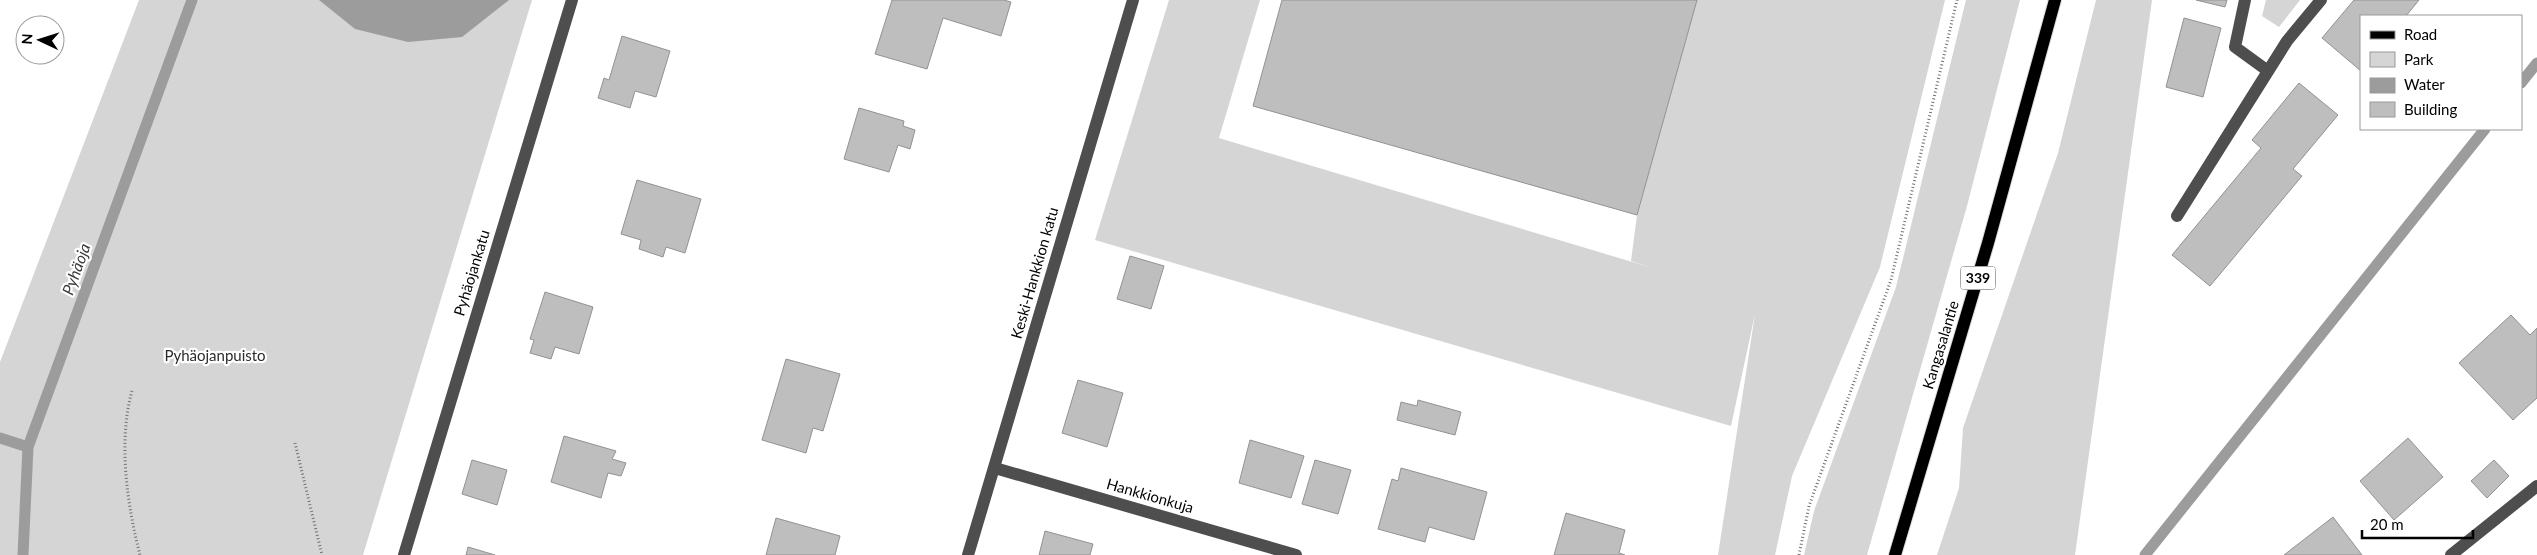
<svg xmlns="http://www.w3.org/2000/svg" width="2537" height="555" viewBox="0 0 2537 555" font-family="Lato,sans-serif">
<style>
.green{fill:#d5d5d5}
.water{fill:#9c9c9c}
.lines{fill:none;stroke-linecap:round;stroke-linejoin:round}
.stream{stroke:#9c9c9c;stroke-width:11}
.building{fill:#bebebe;stroke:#929292}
.major-casing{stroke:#dbdbdb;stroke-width:14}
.path{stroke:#707070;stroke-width:3;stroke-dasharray:1 2.5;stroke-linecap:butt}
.minor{stroke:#4e4e4e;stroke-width:12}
.major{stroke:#000;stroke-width:12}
.labels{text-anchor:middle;stroke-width:4.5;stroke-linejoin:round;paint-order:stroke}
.shield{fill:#fff;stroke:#4c4c4c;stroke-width:1}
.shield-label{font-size:14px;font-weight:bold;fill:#000}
.street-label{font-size:15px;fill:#000;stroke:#fff}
.park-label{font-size:15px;fill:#2c2c2c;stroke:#fff}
.water-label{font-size:16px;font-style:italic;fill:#3d3d3d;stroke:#fff}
</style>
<rect width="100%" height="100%" fill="#fff"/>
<path class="green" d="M139 0H532L363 555H0V362Z
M1169 0H1260L1219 138 1649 267 1631 261 1637 215 1697 0H1945L1880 267 1792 476 1775 555H1718L1755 314 1731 426 1095 240Z
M1966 0H2020L1967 206 1867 555H1804L1814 511 1896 287Z
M2096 0H2152L2075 555H1937L1959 488 1963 428 2058 153Z
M2266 0H2300L2279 27 2262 16Z"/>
<path class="water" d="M319 0H509L462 37 408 42 355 29Z"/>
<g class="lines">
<path class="stream" d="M2521 83 2537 63
M0 438 28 447
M23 555 28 447 192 0
M2145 555 2485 129"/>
</g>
<path class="building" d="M892 0H1004L1011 2 1001 36 943 18 927 69 875 54Z
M1282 0H1697L1637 215 1253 106Z
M2196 0H2227L2225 7Z
M2354 0H2419L2406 16H2361V71L2322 38Z
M2184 18 2221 28 2203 97 2166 87Z
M622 36 670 51 656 97 635 91 630 108 598 98 604 78 609 80Z
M2299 83 2338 115 2293 169 2302 176 2210 286 2172 255 2261 148 2252 140Z
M859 108 904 121 903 126 915 130 910 149 898 145 889 172 844 159Z
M637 180 701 199 685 253 666 247 663 257 639 249 641 240 621 234Z
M1130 256 1164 266 1151 309 1117 299Z
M545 292 593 307 579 354 555 347 551 359 530 353 534 340 530 339Z
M2511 315 2530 335 2537 328V398L2513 420 2459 363Z
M786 359 840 374 823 431 813 428 806 453 762 440Z
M1078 380 1123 393 1107 447 1062 433Z
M1418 400 1461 412 1455 435 1397 420 1401 402 1417 406Z
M564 436 616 451 612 459 626 463 621 476 608 473 601 498 551 482Z
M2408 438 2443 477 2394 520 2360 481Z
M1250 440 1304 456 1291 498 1239 483Z
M472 460 507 470 497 505 462 494Z
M1315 460 1351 470 1338 514 1302 504Z
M2494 460 2509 476 2487 498 2471 481Z
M1401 468 1487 492 1474 540 1429 527 1425 542 1378 529 1392 479 1398 481Z
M1566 513 1625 530 1619 553 1625 555H1554Z
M2333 517 2362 555H2284Z
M776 518 840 536 835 555H766Z
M1045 531 1093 544 1090 555H1039Z
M468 547 495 555H466Z"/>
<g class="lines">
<g class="major-casing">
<path id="major" d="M1895 555 1988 243 2055 0"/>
</g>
<path class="path" d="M132 391C118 441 127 505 140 555
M295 443 322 555
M1799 555 1809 506 1891 280 1957 0"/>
<path class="minor" d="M2245 0 2235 47 2268 71
M2177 216 2287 41 2321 0
M995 468 1296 555
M404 555 572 0
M968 555 1133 0
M2451 555 2537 486"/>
<use href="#major" class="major"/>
</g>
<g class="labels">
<rect class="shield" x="1960.5" y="266.5" width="35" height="23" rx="4"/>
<g class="shield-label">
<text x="1978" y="283">339</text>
</g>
<g class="street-label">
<text transform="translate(472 273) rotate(-73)" y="5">Pyhäojankatu</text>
<text transform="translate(1035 273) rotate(-74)" y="5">Keski-Hankkion katu</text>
<text transform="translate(1941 345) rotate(-73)" y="5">Kangasalantie</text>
<text transform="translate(1150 496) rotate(16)" y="5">Hankkionkuja</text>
</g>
<g class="park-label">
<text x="215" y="361">Pyhäojanpuisto</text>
</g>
<g class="water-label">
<text transform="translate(76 269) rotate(-70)" y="6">Pyhäoja</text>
</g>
</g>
<rect x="2360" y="15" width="162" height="115" fill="#ffffff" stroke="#999999"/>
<rect x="2370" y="31" width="25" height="8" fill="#000000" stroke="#999999"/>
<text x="2404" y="40" font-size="15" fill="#000000">Road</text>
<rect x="2370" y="52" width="25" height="15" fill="#d5d5d5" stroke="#999999"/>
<text x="2404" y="65" font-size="15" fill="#000000">Park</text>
<rect x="2370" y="78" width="25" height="15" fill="#9c9c9c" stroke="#999999"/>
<text x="2404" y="90" font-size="15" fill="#000000">Water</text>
<rect x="2370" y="102" width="25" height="15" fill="#bebebe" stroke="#999999"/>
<text x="2404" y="115" font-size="15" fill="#000000">Building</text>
<g transform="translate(40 40) rotate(274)"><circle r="24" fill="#ffffff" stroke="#999999"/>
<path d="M0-4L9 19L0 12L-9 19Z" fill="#000000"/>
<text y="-8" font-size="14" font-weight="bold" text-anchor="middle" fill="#000000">N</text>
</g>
<path d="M2362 530v8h111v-8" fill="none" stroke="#000000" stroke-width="2.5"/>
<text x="2370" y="530" font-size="15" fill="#000000" stroke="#ffffff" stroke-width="4" paint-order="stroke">20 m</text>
</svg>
